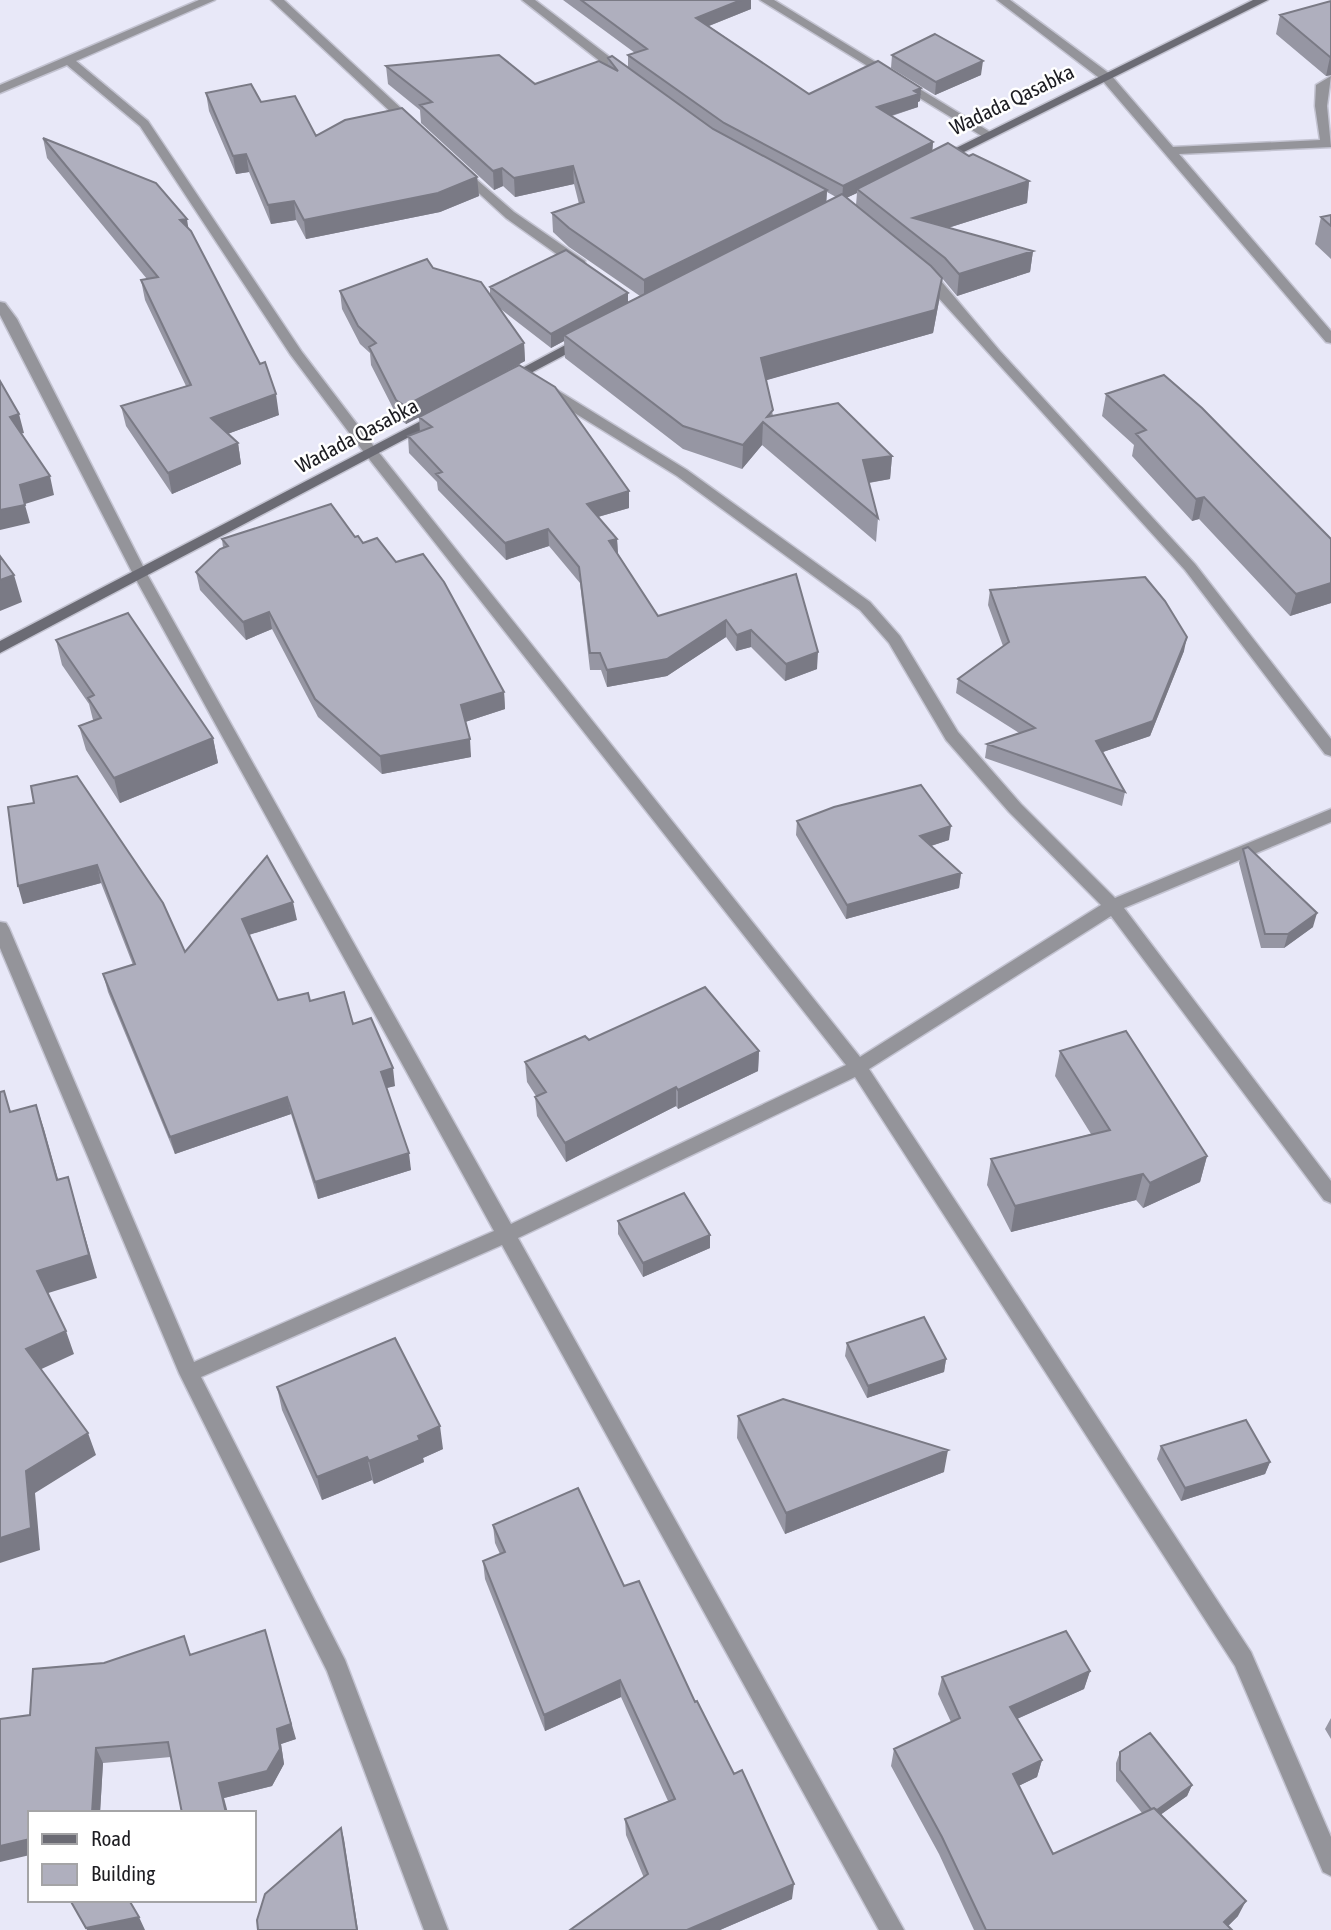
<svg xmlns="http://www.w3.org/2000/svg" width="1331" height="1930" viewBox="0 0 1331 1930" font-family="'Asap Condensed',sans-serif">
<style>
.lines{fill:none;stroke-linecap:round;stroke-linejoin:round}
.street-casing{stroke:#c3c3d1;stroke-width:3}
.secondary-casing{stroke:#c3c3d1;stroke-width:3}
.street{fill:#94949a;fill-rule:evenodd}
.secondary{fill:#6b6b74;fill-rule:evenodd}
.wall{fill:#9696a3;fill-rule:evenodd}
.shaded-wall{fill:#7a7a85}
.building{fill:#afafbe;stroke:#7a7a85;stroke-width:2}
.labels{text-anchor:middle;stroke-width:5;stroke-linejoin:round;paint-order:stroke}
.far-street-label{font-size:21px;fill:#1c1c21;stroke:#fff}
</style>
<rect width="100%" height="100%" fill="#e8e8f8"/>
<g class="lines">
<g class="street-casing">
<path id="street" d="M199 0H215L76 61 148 121 302 352 376 449 860 1057 1101 905 1009 812 946 740 889 643 860 610 677 476 539 391V385H549L687 470 870 602 900 636 958 732 1021 804 1115 898 1331 809V822L1124 908 1331 1181V1203L1324 1200 1111 916 869 1069 1251 1652 1331 1837V1876L1323 1872 1235 1666 855 1077 518 1238 904 1930H879L502 1245 201 1377 345 1660 448 1930H424L327 1671 179 1373 0 948V922L6 923 9 928 194 1362 494 1231 133 574 0 315V302L5 303 17 319 147 574 511 1224 846 1065 366 455 290 354 140 126 67 65 0 93V85Z
M271 0H284L417 123V129H409Z
M522 0H535L632 74V80H624Z
M760 0H774L995 135 985 138Z
M997 0H1010L1110 74 1173 147 1320 140 1315 106 1316 85 1331 76 1327 106 1331 147 1179 154 1331 331V343L1326 342 1102 80Z
M462 167 514 212 585 261V267H575L506 218 458 174 456 171Z
M924 270 941 281 999 350 1195 564 1331 739V756L1325 754 1185 570 917 274Z"/>
</g>
<g class="secondary-casing">
<path id="secondary" d="M1253 0H1268L942 163H934L932 160Z
M586 334 593 338 591 341 510 384H500L498 381Z
M440 411 447 415 445 418 0 653V641Z"/>
</g>
<use href="#street" class="street"/>
<use href="#secondary" class="secondary"/>
</g>
<path class="wall" d="M563 0H751V9L709 26 809 94 920 101 918 102V107L892 116 933 142 932 151 969 156 1029 181 1027 203 948 228 1033 251 1030 272 957 296 942 278 939 301 933 333 766 380 773 416 892 456 890 479 869 483 878 518 876 542 762 445 742 469 683 449 565 358 564 341 551 348 498 307 524 343 525 361 406 424 398 418 371 365 370 353 360 344 342 309 340 291 433 268 490 296V287L628 293V302L640 296 569 247 553 232 552 213 579 204 574 184 515 197 503 186 494 190 421 123 420 110 388 84 386 66 535 84 608 66V58L628 68V55L635 53ZM827 192 836 197 826 202ZM857 193 856 205 846 198Z
M1331 1V75L1326 76 1276 34 1280 15Z
M892 55 981 75 935 95 891 68Z
M206 93 261 102 316 136 477 177 479 196 440 212 306 239 296 220 271 224 249 172 236 174 209 111Z
M43 138 188 228 279 415 227 434 238 443 241 464 172 494 126 426 121 406 186 386 145 300 141 280 147 279 47 158Z
M1331 215V259L1315 244 1321 217Z
M1106 394 1331 539V603L1290 616 1199 519 1192 521 1132 456 1134 445 1102 416Z
M419 417 629 508 598 517 617 539 618 554 658 616 796 574 817 669 785 681 751 647 736 651 726 637 667 676 607 687 601 670H590L580 583 549 546 506 560 438 490 437 482 409 453 408 436 420 432Z
M355 537 363 543 504 692 505 709 465 722 471 757 382 774 318 717 272 629 246 640 200 590 196 572 223 548 222 539Z
M990 590 1184 651 1150 736 1103 752 1125 792 1122 806 985 758 987 744 1019 733 956 693 958 679 1003 646 988 605Z
M56 640 213 738 218 763 120 803 86 750 79 726 93 720 89 704 62 665Z
M34 803 185 952 297 920 249 935 278 1000 310 1001 353 1024 395 1086 386 1088 411 1170 318 1199 291 1114 175 1154 108 992 103 974 133 965 101 883 23 904Z
M797 821 949 840 931 846 961 873 959 888 846 919 796 835Z
M1243 849 1313 927 1284 948H1261L1239 863Z
M589 1040 759 1051 758 1071 678 1109 676 1106 566 1162 537 1116 535 1097 536 1096 527 1082 525 1062Z
M1060 1051 1207 1156 1200 1182 1143 1208 1136 1200 1011 1232 987 1185 991 1159 1091 1134 1055 1076Z
M618 1221 710 1235V1248L643 1277 618 1234Z
M847 1343 946 1359 944 1372 867 1398 845 1356Z
M277 1387 443 1449 423 1458 424 1462 374 1484 372 1480 322 1500 282 1410Z
M738 1416 944 1472 785 1534 737 1438Z
M1161 1446 1270 1462 1265 1474 1181 1501 1157 1459Z
M493 1525 624 1586 695 1702 792 1899 720 1930H570L644 1878 626 1835 625 1819 668 1801 621 1697 545 1731 485 1579 483 1561 500 1554 495 1543Z
M191 1655 296 1739 281 1744 284 1764 272 1786 224 1798 171 1757 103 1763 100 1813H30V1715Z
M1090 1671 1084 1689 1017 1719 1042 1760 1037 1777 1018 1786 1053 1854 1142 1813 1116 1781V1763L1120 1752 1192 1785 1187 1796 1161 1814 1238 1916 1228 1926 1232 1930H974L939 1854 891 1766 894 1749 951 1722 938 1694 942 1677Z
M1331 1718V1739L1325 1729Z"/>
<path class="shaded-wall" d="M741 0H751V9L696 31V18Z
M1331 56V75L1326 76 1330 57Z
M983 61 981 75 935 95 936 82Z
M921 88 920 101 918 102V107L877 120V107Z
M933 142 932 155 857 189V193L842 200 843 186Z
M246 154 249 172 236 174 233 156Z
M573 166 574 184 515 197 514 178Z
M502 168 503 186 494 190 493 171Z
M477 177 479 196 440 212 306 239 304 220Z
M1029 181 1027 203 919 237 913 218Z
M827 190 826 208 644 299V280Z
M294 201 296 220 271 224 268 205Z
M187 219 190 239 180 220Z
M1033 251 1030 272 957 296 959 274Z
M942 278 939 301 933 333 760 382 761 358Z
M628 293V307L564 335V341L551 348V334Z
M524 343 525 361 406 424 405 406Z
M276 394 279 415 214 439 211 418Z
M19 414 24 433 15 435 10 417Z
M763 422 762 445 742 469 743 445Z
M238 443 241 464 172 494 168 473Z
M892 456 890 479 861 484 863 460Z
M50 476 54 495 25 504 20 485Z
M629 491V508L587 520V504Z
M1204 497 1199 519 1192 521 1196 499Z
M25 505 30 523 0 530V510Z
M548 529 549 546 506 560 505 543Z
M617 539 618 555 609 541Z
M14 575 22 602 0 611V580Z
M1331 583V603L1290 616 1296 594Z
M269 612 272 629 246 640 243 622Z
M726 620V637L667 676 607 687V670Z
M751 630V647L736 651 737 635Z
M1187 637 1184 651 1150 736 1094 755 1096 741Z
M818 652 817 669 785 681 786 664Z
M504 692 505 709 462 723 461 705Z
M213 738 218 763 120 803 114 778Z
M470 739 471 757 382 774 380 756Z
M951 826 949 840 918 850 920 836Z
M97 865 101 883 23 904 18 886Z
M961 873 959 888 846 919 847 905Z
M293 902 297 920 245 936 242 919Z
M1317 913 1313 927 1284 948 1288 934Z
M759 1051 758 1071 678 1109V1090Z
M393 1068 395 1086 383 1089 381 1072Z
M676 1087V1106L566 1162 565 1143Z
M287 1097 291 1114 175 1154 170 1137Z
M36 1105 44 1129 65 1204 57 1180Z
M409 1153 411 1170 318 1199 315 1182Z
M1207 1156 1200 1182 1143 1208 1150 1183Z
M1143 1174 1136 1200 1011 1232 1015 1206Z
M68 1177 97 1278 45 1294 37 1271Z
M710 1235V1248L643 1277V1263Z
M66 1331 74 1354 35 1372 26 1349Z
M946 1359 944 1372 867 1398 868 1386Z
M440 1426 443 1449 423 1458 424 1462 374 1484 369 1461 418 1436Z
M88 1433 96 1455 35 1493 40 1550 0 1563V1538L26 1471Z
M948 1450 944 1472 785 1534 786 1513Z
M367 1457 372 1480 322 1500 317 1477Z
M1270 1462 1265 1474 1181 1501 1185 1488Z
M265 1630 296 1739 281 1744 284 1764 272 1786 224 1798 228 1813H226L219 1783 277 1729Z
M1090 1671 1084 1689 1005 1724 1010 1707Z
M620 1680 621 1697 545 1731 544 1715Z
M96 1748 103 1763 100 1813H92Z
M1042 1760 1037 1777 1008 1791 1013 1774Z
M1192 1785 1187 1796 1149 1823 1154 1812Z
M341 1828 344 1839 358 1930H357Z
M30 1839V1855L0 1862V1846Z
M794 1884 792 1899 720 1930H687Z
M1246 1901 1238 1916 1224 1930V1922Z
M139 1917 145 1930H87L86 1928Z"/>
<path class="building" d="M581 0H741L696 18 809 94 878 61 921 88 914 91 919 94 877 107 933 142 843 186 724 123 628 55 647 49Z
M1331 1V56L1330 57 1280 15Z
M935 34 983 61 936 82 892 55Z
M499 55 535 84 599 61 618 71 608 58 612 56 713 129 827 190 644 280 569 228 552 213 584 202 573 166 514 178 502 168 493 171 420 105 432 102 386 66Z
M251 84 261 102 295 96 316 136 345 120 402 108 477 177 438 193 304 220 294 201 268 205 246 154 233 156 206 93Z
M43 138 156 183 187 219 180 220 191 231 260 364 265 362 276 394 211 418 238 443 168 473 121 406 191 385 141 280 158 277Z
M948 143 969 156 973 154 1029 181 913 218 1033 251 959 274 945 258 857 189Z
M842 194 931 266 942 278 935 310 761 358 773 410 767 417 838 403 892 456 863 460 878 518 763 422 743 445 683 426 564 335Z
M1331 215V226L1321 217Z
M566 250 628 293 551 334 490 287Z
M427 259 433 268 481 282 524 343 405 406 396 400 369 347 376 343 358 326 340 291Z
M519 365 555 387 629 491 587 504 617 539 609 541 658 616 796 574 818 652 786 664 751 630 737 635 726 620 667 659 607 670 600 653H590L579 567 548 529 505 543 436 474 442 472 408 436 432 427 419 417Z
M1164 375 1202 408 1331 539V583L1296 594 1204 497 1196 499 1136 434 1146 430 1106 394Z
M0 381 19 414 10 417 50 476 20 485 25 505 0 510Z
M331 504 355 537 358 536 363 543 377 538 396 562 423 554 444 582 504 692 461 705 470 739 380 756 315 699 269 612 243 622 196 572 220 549 228 546 222 539Z
M0 556 14 575 0 580Z
M1145 577 1165 601 1187 637 1153 721 1096 741 1125 792 987 744 1035 728 958 679 1009 642 990 590Z
M128 613 213 738 114 778 79 726 101 718 88 698 94 695 56 640Z
M77 776 163 903 185 952 267 856 293 902 242 919 278 1000 308 993 310 1001 344 992 353 1024 371 1018 393 1068 381 1072 409 1153 315 1182 287 1097 170 1137 103 974 135 964 97 865 18 886 8 807 34 803 31 786Z
M921 785 951 826 920 836 961 873 847 905 797 821 834 807Z
M1248 847 1317 913 1288 934H1265L1243 849Z
M705 987 759 1051 678 1090 676 1087 565 1143 535 1097 546 1092 525 1062 585 1036 589 1040Z
M1126 1031 1207 1156 1150 1183 1143 1174 1015 1206 991 1159 1110 1130 1060 1051Z
M4 1091 10 1112 36 1105 57 1180 68 1177 89 1255 37 1271 66 1331 26 1349 88 1433 26 1471 31 1528 0 1538V1092Z
M684 1193 710 1235 643 1263 618 1221Z
M924 1317 946 1359 868 1386 847 1343Z
M395 1338 440 1426 418 1436 420 1440 369 1461 367 1457 317 1477 277 1387Z
M783 1399 948 1450 786 1513 738 1416Z
M1246 1420 1270 1462 1185 1488 1161 1446Z
M578 1488 624 1586 639 1581 695 1702 697 1701 734 1774 742 1770 794 1884 687 1930H570L648 1874 625 1819 675 1799 620 1680 544 1715 483 1561 505 1552 493 1525Z
M265 1630 291 1724 277 1729 280 1749 267 1771 219 1783 226 1813H182L168 1742 96 1748 92 1813H30V1839L0 1846V1719L30 1715 33 1669 104 1663 184 1636 190 1655Z
M1066 1631 1090 1671 1010 1707 1042 1760 1013 1774 1053 1854 1154 1808 1246 1901 1224 1922 1232 1930H986L942 1837 894 1749 960 1718 942 1677Z
M1150 1733 1192 1785 1157 1810 1154 1808 1151 1809 1120 1770V1752Z
M341 1828 357 1930H258L257 1920 265 1894Z
M70 1900H129L139 1917 86 1928Z"/>
<g class="labels">
<g class="far-street-label">
<text transform="translate(1012 100) rotate(-26)" y="7">Wadada Qasabka</text>
<text transform="translate(357 436) rotate(-28)" y="7">Wadada Qasabka</text>
</g>
</g>
<rect x="28" y="1811" width="228" height="91" fill="#ffffff" stroke="#a4a4a6" stroke-width="2"/>
<rect x="42" y="1834" width="35" height="10" fill="#6b6b74" stroke="#a4a4a6" stroke-width="2"/>
<text x="91" y="1846" font-size="21" fill="#1c1c21">Road</text>
<rect x="42" y="1864" width="35" height="21" fill="#afafbe" stroke="#a4a4a6" stroke-width="2"/>
<text x="91" y="1881" font-size="21" fill="#1c1c21">Building</text>
</svg>
